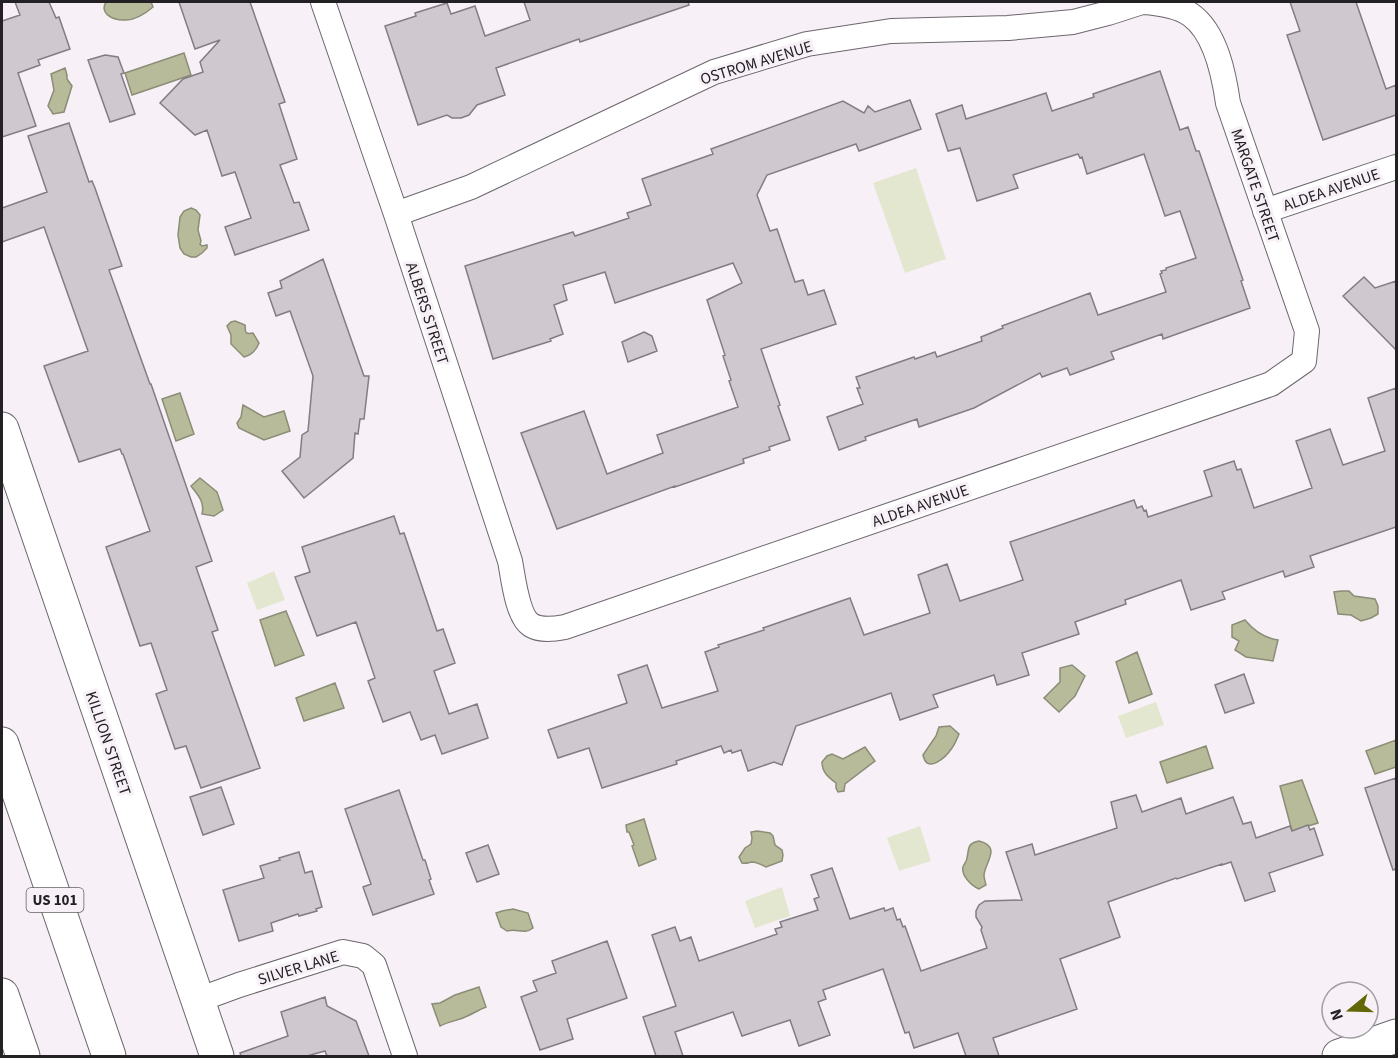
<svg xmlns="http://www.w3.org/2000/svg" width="1398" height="1058" viewBox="0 0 1398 1058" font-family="'Source Sans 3',sans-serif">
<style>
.green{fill:#e4e7d0}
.water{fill:#b7bb9a;stroke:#8b8d76;stroke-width:1.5}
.building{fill:#cfc9cf;stroke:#837d83;stroke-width:1.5}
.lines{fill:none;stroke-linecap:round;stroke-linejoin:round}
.street-casing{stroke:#6c676d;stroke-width:26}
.secondary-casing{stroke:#6c676d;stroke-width:35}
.highway-casing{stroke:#6c676d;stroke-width:35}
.street{stroke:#fff;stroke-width:24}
.secondary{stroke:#fff;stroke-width:33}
.highway{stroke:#fff;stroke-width:33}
.labels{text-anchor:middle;stroke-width:6;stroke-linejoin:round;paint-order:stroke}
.shield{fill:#f7f0f7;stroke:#635f63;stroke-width:1.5}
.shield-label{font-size:15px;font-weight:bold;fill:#232123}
.street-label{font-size:16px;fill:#232123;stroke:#f7f0f7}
</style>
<rect width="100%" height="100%" fill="#f7f0f7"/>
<path class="green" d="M916 168 946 259 905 273 873 183Z
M274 571 285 600 257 610 247 583Z
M1156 702 1164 725 1126 738 1118 716Z
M920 826 931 861 899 871 887 838Z
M782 887 790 916 755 928 745 901Z"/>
<path class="water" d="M106 2H151L153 7C146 13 136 20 126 20 114 21 99 14 106 2Z
M184 53 191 75 132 95 125 73Z
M65 68 67 75V79L72 86 64 112 53 114 48 106 54 90 51 74Z
M191 208 196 210 200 215 198 230 201 241 200 244 202 246 207 245V248L202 253 196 257H191L184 254 180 248 178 235 180 217 184 211Z
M235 321 245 325C246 330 243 335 253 333L259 343C256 351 252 355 244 357L231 344V335L227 326 231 322Z
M180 393 194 434 176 441 162 399Z
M243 405 264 417 284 411 290 431 264 440 239 428 237 423 241 417Z
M200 478 217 492 223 510 214 516 202 514C205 502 198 495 191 486Z
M1341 591H1349L1354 596 1375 599 1378 606V614L1371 618 1361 621 1351 615 1338 614 1334 592Z
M286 611 304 655 275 666 260 620Z
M1245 620C1254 631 1264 638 1278 640L1273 661 1246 657 1235 650 1239 641 1232 637V625Z
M1137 652 1152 694 1129 703 1116 662Z
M1072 665 1085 676 1075 696 1059 712 1044 698 1060 682V668Z
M335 683 344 708 304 721 296 698Z
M950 726 959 734C957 739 955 744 952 748 946 757 927 775 923 755L936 736 939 727Z
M1396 740V767L1375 774 1366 751Z
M1206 746 1213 768 1167 783 1160 762Z
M865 747 875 761 845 784 844 791 838 792 836 788V783C828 777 822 772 822 762L827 756 832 754 843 759Z
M1302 780 1318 823 1292 831 1280 786Z
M644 819 656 859 639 866 632 846 634 845 629 832H627L626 825Z
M757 831 770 833 773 836 775 845 782 850 783 855 782 861 766 867C762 865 757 862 752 862 747 863 747 864 742 863L739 857 745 848 751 844 752 838 751 832Z
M979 841C1002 847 985 862 984 875 984 879 985 881 986 885L979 889C972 886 961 876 963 867 964 864 967 861 967 858 969 849 967 843 979 841Z
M513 909 528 913 533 928C524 935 517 928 507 931L501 927 496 913 502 911Z
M479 987 486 1007C478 1010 471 1015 463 1018 455 1021 448 1022 440 1026L432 1004 440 1003 455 995Z"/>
<path class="building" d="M15 2H49L56 18 59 17 70 49 38 60 40 65 18 73 36 126 2 137V21L20 15Z
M179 2H250L285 102 279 104 297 159 280 165 294 203 299 202 309 230 235 255 225 227 251 218 235 172 222 176 207 130 195 135 160 103 183 79 203 72 200 62 220 40 195 49Z
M524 2H688L689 5 580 42 579 39 496 68 505 95 477 105 469 115 461 118H452L447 115 418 125 385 26 416 16 415 13 447 3 451 14 475 6 485 36 530 20Z
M1290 2H1356L1386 89 1396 85V115L1323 140 1287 35 1300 31Z
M105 55 118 57 124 73 121 74 135 114 110 122 88 60Z
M1160 71 1180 130 1188 127 1196 151H1199L1243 280 1241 281 1250 308 1163 339 1162 334 1111 352 1114 359 1070 375 1067 368 1042 377 1040 373 974 408 919 427 917 419 865 437 866 440 839 450 827 417 863 404 857 388H860L856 377 914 357 915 359 935 352 937 357 982 341 981 337 1003 328 1002 326 1090 293 1098 315 1166 292 1160 274 1162 273 1161 271 1166 270V268L1196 258 1180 211 1165 216 1144 154 1087 174 1082 157 1080 158 1078 154 1013 175 1018 188 977 201 960 148 948 151 936 114 962 105 966 119 1046 93 1052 111 1094 97 1093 94Z
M910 100 921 129 859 151 856 144 767 175 757 195 770 231 777 229 795 282 803 280 808 295 824 290 836 324 761 349 780 405 778 406 790 440 769 447 770 450 743 459 744 463 675 487V486L557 529 521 433 584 411 607 474 663 453 657 435 738 407 729 381 731 380 723 356 725 355 707 300 742 283 733 263 615 303 605 272 563 285 567 300 554 305 563 334 550 339 551 341 493 359 465 266 573 232 575 236 629 218 627 213 651 205 642 179 713 154 711 149 843 101 864 113 868 106 875 112Z
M69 123 89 182 92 181 95 188 122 266 109 270 150 384H151L212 561 196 567 218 630 212 632 260 768 201 788 186 746 175 749 156 694 167 690 151 643 140 646 106 547 150 531 123 454H122L120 449 79 462 44 366 88 351 44 227 2 242V208L47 192 28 136Z
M323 259 364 376H369L364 419H360L358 434 355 433 353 458 304 498 282 471 300 457 302 435 308 431 313 376 290 311 276 316 268 293 282 288 280 281Z
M1364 277 1375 288 1396 281V350L1343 296Z
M644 332 652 336 657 351 628 362 622 342Z
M1396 388V527L1310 556 1314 567 1285 577 1283 571 1222 592 1225 599 1191 610 1181 580 1125 600 1126 604 1075 622 1079 634 1022 653 1029 675 997 685 994 675 933 695 938 707 900 720 891 693 796 726 782 765 774 762 748 771 741 750 732 753 731 750 724 753 721 746 676 761 677 764 602 788 589 748 558 758 548 730 627 703 618 675 647 665 662 708 718 691 705 652 719 647 718 645 764 630 763 628 850 598 864 635 930 613 918 575 947 564 960 601 1023 580 1010 542 1134 500 1137 508 1142 506 1144 511 1146 510 1148 517 1212 496 1204 471 1234 461 1237 470 1241 469 1254 508 1312 488 1296 441 1330 429 1343 465 1385 451 1368 398Z
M394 516 400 534 404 533 437 631 443 629 455 663 434 671 449 714 477 704 488 738 442 754 435 735 421 740 410 712 383 722 368 681 375 678 356 622 317 636 295 577 310 572 302 547Z
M1244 674 1254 703 1225 713 1215 685Z
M1396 778V869L1393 870 1365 788Z
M221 787 234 824 203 835 190 797Z
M399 790 423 860H425L431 879 429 880 434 894 373 915 363 887 371 884 345 809Z
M1136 795 1142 812 1181 798 1186 814 1233 797 1243 824 1251 822 1256 838 1290 826 1292 831 1308 825 1310 830 1314 828 1323 855 1269 873 1275 891 1245 901 1231 862 1222 865V864L1177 879 1176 878 1108 902 1120 937 1060 959 1077 1009 993 1038 999 1056H966L958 1033 914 1048 909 1032 905 1033 883 969 823 990 826 999 818 1002 830 1035 799 1046 790 1020 742 1036 733 1012 675 1032 683 1056H656L643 1017 676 1006 652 935 675 927 680 941 691 937 699 961 777 934 775 929 782 927 780 922 818 910 814 899 819 897 811 875 832 868 850 919 884 908 885 911 893 908 897 920 900 919 903 927 905 926 921 971 987 948 981 930 982 927 976 917V911L979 905 985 901 1022 900 1006 852 1032 844 1035 855 1117 828 1111 802Z
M488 845 499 874 477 882 466 853Z
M299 852 305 873 312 871 322 907 316 909 317 911 299 916 298 914 271 923 273 931 239 941 223 890 264 878 260 866 280 860 279 858Z
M607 941 627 998 567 1019 573 1039 540 1050 521 997 537 991 533 981 556 973 552 961Z
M325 997 327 1006 356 1021 369 1056H327L325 1051 307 1056H241L240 1053 288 1036 281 1012Z"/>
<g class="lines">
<g class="street-casing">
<path id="street" d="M323 2 396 214 510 561C513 576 517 616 531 625 541 631 554 629 565 627L1271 384 1304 361 1307 331 1228 103C1224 75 1216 33 1191 15 1179 6 1158 3 1143 2
M1265 211 1396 167
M396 214 471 187 714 72 807 44 891 31 1008 28 1073 22 1108 13 1142 2
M198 1000 239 985 343 952 363 956 374 965 405 1056"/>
</g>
<g class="secondary-casing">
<path id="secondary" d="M2 429 217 1056
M1339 1056 1396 1036"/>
</g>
<g class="highway-casing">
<path id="highway" d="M2 744 109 1056
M2 995 23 1056"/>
</g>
<use href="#street" class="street"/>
<use href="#secondary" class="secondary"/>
<use href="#highway" class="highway"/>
</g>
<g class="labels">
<rect class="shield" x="26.5" y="888" width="57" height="24" rx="4.5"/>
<g class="shield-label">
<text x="55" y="905">US 101</text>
</g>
<g class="street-label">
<text transform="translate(756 62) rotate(-17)" y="6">OSTROM AVENUE</text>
<text transform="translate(1256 185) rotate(71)" y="6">MARGATE STREET</text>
<text transform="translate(1331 189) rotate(-19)" y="6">ALDEA AVENUE</text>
<text transform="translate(428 313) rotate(72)" y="6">ALBERS STREET</text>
<text transform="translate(920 505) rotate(-19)" y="6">ALDEA AVENUE</text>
<text transform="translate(109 743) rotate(71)" y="6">KILLION STREET</text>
<text transform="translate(298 967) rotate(-17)" y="6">SILVER LANE</text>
</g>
</g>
<rect width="1398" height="1058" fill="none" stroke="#232123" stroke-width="6"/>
<g transform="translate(1350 1010) rotate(251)"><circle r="28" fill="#f7f0f7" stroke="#a29da2" stroke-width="1.5"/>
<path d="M0-4.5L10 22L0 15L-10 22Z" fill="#636807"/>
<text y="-9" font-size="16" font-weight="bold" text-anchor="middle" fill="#232123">N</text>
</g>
</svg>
